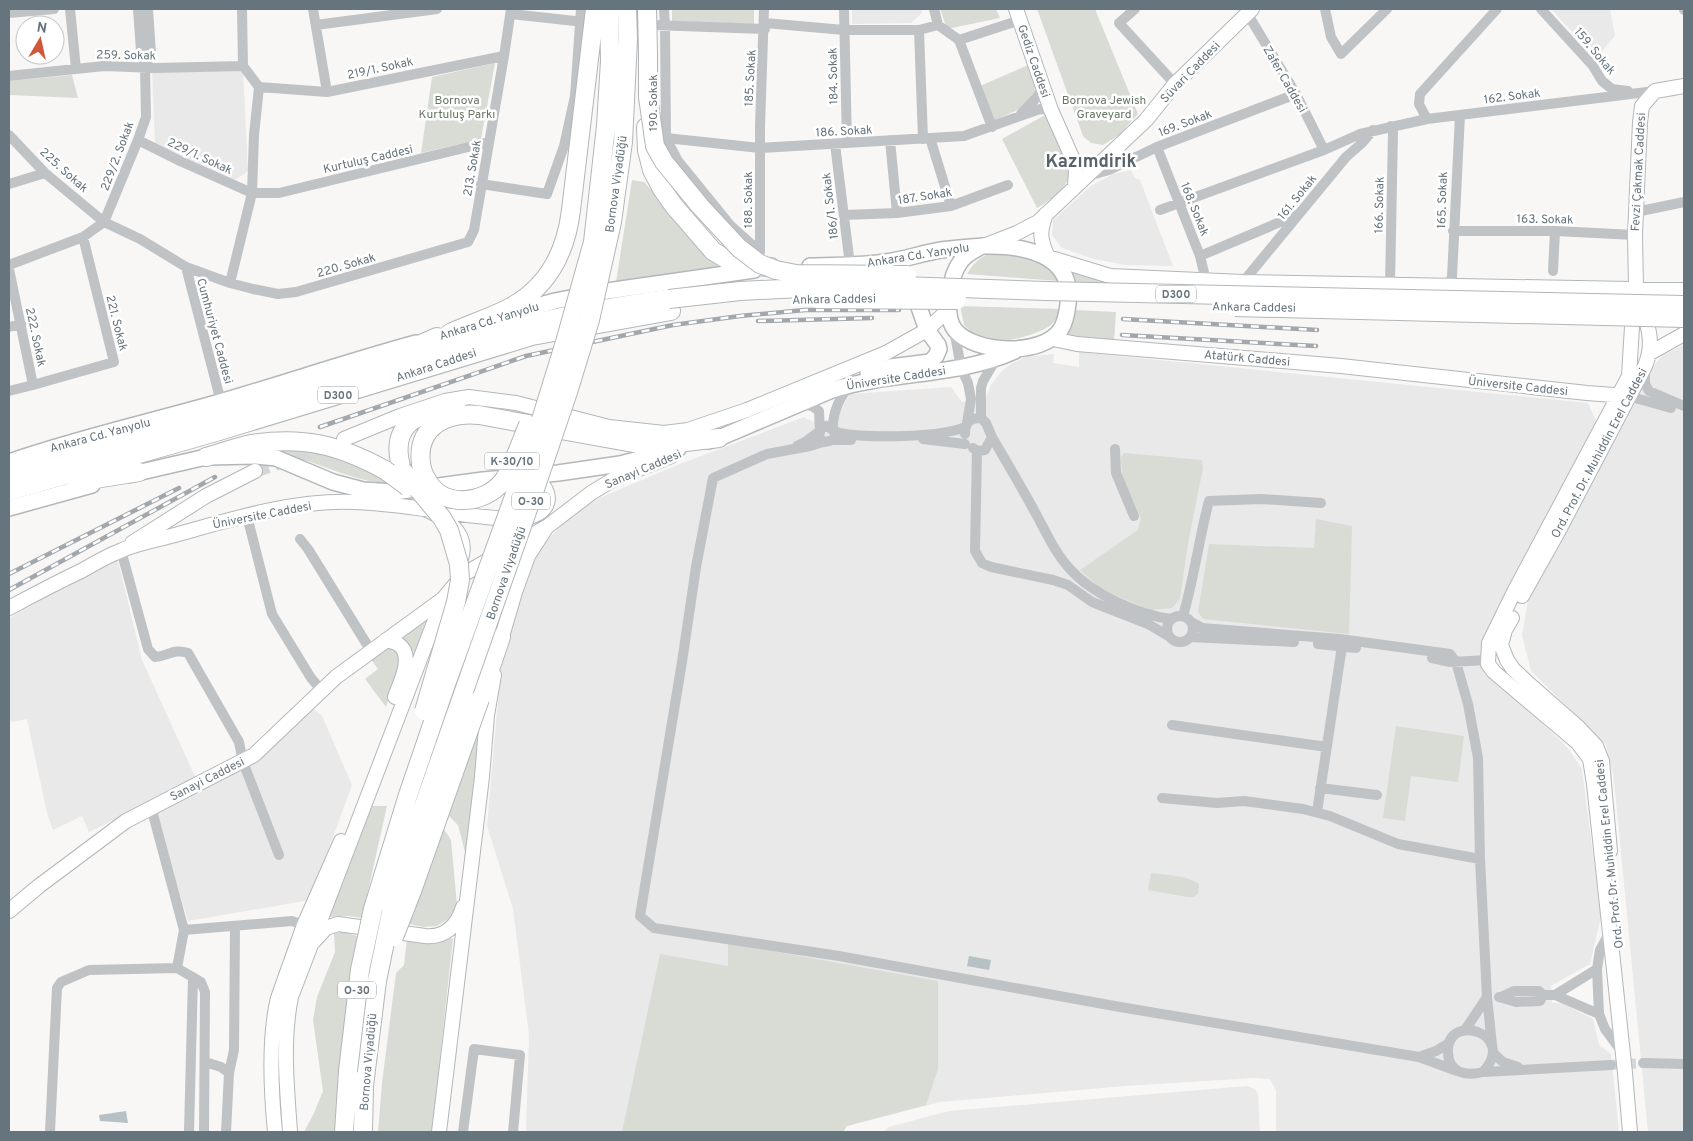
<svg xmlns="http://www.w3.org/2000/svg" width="1693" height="1141" viewBox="0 0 1693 1141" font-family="Overpass,sans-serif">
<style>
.built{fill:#e8e9e8}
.green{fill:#d8dcd5}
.water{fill:#b6c1c5}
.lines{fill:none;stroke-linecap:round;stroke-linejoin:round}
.street-tunnel{stroke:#d4d6d7;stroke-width:10;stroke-dasharray:10 5;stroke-linecap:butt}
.secondary-tunnel{stroke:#d4d6d7;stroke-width:14;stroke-dasharray:14 7;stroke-linecap:butt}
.secondary-casing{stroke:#b2b7bb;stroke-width:16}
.primary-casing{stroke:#b3b7ba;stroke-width:18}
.highway-casing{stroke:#b3b6b9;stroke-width:20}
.street{stroke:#bfc3c6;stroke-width:10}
.secondary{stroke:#fff;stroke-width:14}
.primary{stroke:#fff;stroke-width:15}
.highway{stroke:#fff;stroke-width:18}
.rail-casing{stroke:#a1a7ac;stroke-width:4.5}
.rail{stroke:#fff;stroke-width:2.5;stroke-dasharray:8;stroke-linecap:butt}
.highway-bridge-casing{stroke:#b3b6b9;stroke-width:20;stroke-linecap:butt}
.highway-bridge{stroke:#fff;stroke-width:18}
.labels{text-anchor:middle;stroke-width:5;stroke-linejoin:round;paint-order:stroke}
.shield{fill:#fff;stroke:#949ea4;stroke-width:1}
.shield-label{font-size:11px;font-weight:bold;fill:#66747d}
.street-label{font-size:12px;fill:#66747d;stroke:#fff}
.park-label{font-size:12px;fill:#687664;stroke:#fff}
.district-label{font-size:18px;font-weight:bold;fill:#576269;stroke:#fff}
</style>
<rect width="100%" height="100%" fill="#f8f7f5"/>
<path class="built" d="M852 9H921L922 13 911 23 852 24Z
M1551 9H1610L1615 36 1596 58Z
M152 70 243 71 248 171 235 180 155 144Z
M1131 170 1135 178 1140 180 1173 266 1125 265 1094 259 1062 248 1052 235 1053 220 1091 186 1113 174Z
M1684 345V1132H1648L1614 780 1606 745 1531 671 1522 635 1528 601 1637 385 1663 355Z
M1079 352 1588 403 1597 423 1509 585 1482 649V666L1568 748 1582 769 1601 917 1590 964 1551 986 1552 1003H1562L1593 1019 1599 1045 1611 1054 1619 1132H1276V1091L1270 1079 1254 1078 1125 1086 940 1102 847 1126 843 1132H526L529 1035 513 909 487 826 501 665 513 615 539 550 562 524 590 502 680 464 804 417 813 422 836 419 850 394 951 387 962 402 986 398 991 385 1002 371 1011 364 1025 357 1054 354 1053 363 1079 367Z
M117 557 142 660 197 781 89 832 82 816 53 830 47 813 27 719 11 722 9 716V618Z
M310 706 322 716 352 785 310 900 188 921 155 811 241 769Z
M1247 1086 1255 1089 1258 1094 1260 1132H883L889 1127 949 1111Z"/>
<path class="green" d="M672 9H754V25L672 23Z
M940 9H996L1000 18 947 29Z
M1037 9H1095L1138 114 1119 135 1103 145 1091 143 1083 136Z
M495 63 481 139 421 153 432 77Z
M1028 65 1038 92 1024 107 993 121 980 86Z
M72 75 78 98 9 95V81Z
M1045 115C1053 130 1070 156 1069 174 1068 189 1049 201 1037 208L1002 139Z
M632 180 644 182 710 256 734 269 616 282Z
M990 253C1014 252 1048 256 1058 281L967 274C973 264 979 258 990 253Z
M1067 268 1085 276 1107 281 1325 288 1072 284Z
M960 306 1060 309C1058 314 1056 320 1053 323 1043 334 1005 343 991 341 981 340 971 332 964 325Z
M1074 310 1116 312 1114 342 1064 336Z
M255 446 349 454 391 484C361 482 336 471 308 461 291 455 273 451 255 446Z
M1124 453 1202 460 1203 468 1188 543 1180 599 1172 608 1151 610 1101 589 1080 570 1138 530 1141 518 1122 477 1121 457Z
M1316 519 1352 526 1349 634 1203 619 1198 612 1209 544 1314 548Z
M427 616 416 654 414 653 410 645 400 638Z
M384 647C393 648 399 651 400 660L386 707 365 679 378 669 370 658Z
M482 704 466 856 458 825 445 812Z
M1396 726 1464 736 1458 782 1411 776 1405 821 1383 818Z
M370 806H387L362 918 349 916 330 917 329 914Z
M442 826 451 840 457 905 448 919 437 926 424 927 409 924Z
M1151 873C1166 875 1186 875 1199 884L1198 894 1193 897H1187L1148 890Z
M343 932 357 936 337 1102 336 1132H304L314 1113 323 1091 313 1020 317 997 335 952 334 933Z
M453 938 432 1132H378L382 1083 396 973 404 965 407 939 430 944Z
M728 943 938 981V1069L926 1105 847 1126 843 1132H622L660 954 728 966Z"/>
<path class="water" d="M969 956 991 960 989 970 967 966Z
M126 1111 128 1123 100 1121 99 1115Z"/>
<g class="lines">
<path class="street-tunnel" d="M1611 1065 1643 1063"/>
<path class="secondary-tunnel" d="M255 471 327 445"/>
<g class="secondary-casing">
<path id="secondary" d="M1016 9 1051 110 1075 164 1076 172 1075 186
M1046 214C1039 232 1040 240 1048 257L1110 276 1243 282 1684 290
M986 245 1017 233 1038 222 1146 120 1175 84 1252 9
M1053 339 1077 344 1341 366 1587 393 1627 396
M1650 353 1684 334
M344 439 400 416 445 401 469 397 516 403 609 427 664 433 688 430 747 410 886 353 927 330 949 309
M420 507C442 516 470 530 461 559
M132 543 206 496 255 471
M1522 596 1559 530 1645 366C1654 344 1649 330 1643 308
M9 608C33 595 58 582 83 570 95 563 107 556 120 551 137 543 157 540 175 535 232 519 293 500 353 502 406 503 458 517 511 519 527 520 553 513 547 493 544 484 539 481 532 477
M1512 618 1505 630 1501 645 1507 660 1513 669 1529 684 1578 727 1596 746 1602 761 1610 851
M386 640C390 641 395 642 398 644 415 655 400 683 395 697
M499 647 515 592 528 556 546 528
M9 911 39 886 126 821 254 755 336 677 443 599 464 574 548 526 591 493 614 479 671 456
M314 941 326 928 338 924 425 936C445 938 457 926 463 907
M275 1132C271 1091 268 1039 278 998L304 925 341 841
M290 1132C287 1087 282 1042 291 997L443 599
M439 1132 482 777 487 715 494 675
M1630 1132 1625 1073 1594 784 1590 759 1578 743 1494 672 1488 664 1489 643 1514 592 1629 376 1633 310 1636 288 1635 235 1640 122 1642 106 1655 91 1684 86"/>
</g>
<g class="primary-casing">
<path id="primary" d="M810 266C835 265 861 266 885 262 904 260 922 253 941 250 954 248 969 247 983 246 1021 245 1075 253 1068 304 1067 312 1066 321 1061 329 1043 357 975 354 955 330 943 315 950 275 961 261 966 254 975 250 982 246
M504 315 555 301 600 292 754 270
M868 373 890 367 930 362 936 356 939 349 938 345 927 330 913 290
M708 441 719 438 832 390C892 371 958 377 1015 351
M9 462C78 438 150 422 220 402 285 383 350 361 416 343
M128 475 206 457 256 456 276 458 333 482 363 490 394 492 483 480 558 473 620 464 678 449
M9 508 92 485"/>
</g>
<g class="highway-casing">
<path id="highway" d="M646 127 647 150 652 170 662 189 674 206 713 251 731 262 741 265 771 267
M450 333C470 324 492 317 511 307 549 286 566 252 571 210
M405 351 437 337
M206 457C221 453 236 447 251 444 304 436 339 445 385 470
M421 464C416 426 447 412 479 415L633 443 661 445 719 438
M402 470C388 424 417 413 456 406
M9 476C132 438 256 404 380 369 413 360 445 348 477 338 539 320 603 308 667 299
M77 482 139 472
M9 491 216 432 532 336 671 311
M480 699 501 637
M344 1132 348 1071
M363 1132 364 1086 377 981"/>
</g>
<path class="street" d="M70 9 76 69
M242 9 243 66 259 87
M313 9 327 92
M664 9 665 26 666 138 678 161 730 225 760 252
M844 9 847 143
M934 9 938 25 959 40 992 127
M1135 9 1119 23 1175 84
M1325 9 1331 37 1341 54 1387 9
M1541 9 1593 66 1602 81 1612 89 1628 91
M1684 9V10
M9 13 54 9
M1247 13 1296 94 1324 150
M511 14 584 22
M765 23 844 30H919L938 25
M624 24 765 29
M316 25 437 9
M919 30 923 139
M959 40 1020 20
M145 67 151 53 148 9
M9 76 104 66 155 68 243 66
M259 87 327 92 504 56
M1021 114 1039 95 1043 85
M1427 119 1419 104 1420 94 1497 9
M9 135 45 173 104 222 140 239 186 267 230 283 253 289 278 294 296 292 468 242 474 230 504 56 511 9
M666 138 760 148 964 136 1040 109 1051 110
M930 138 951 206
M138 140 180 161 252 193H279L489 142
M890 140 897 213
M835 144 850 265
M1157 147 1200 256 1206 281
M1088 176 1109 170 1157 147 1296 94
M9 184 45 173
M481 184 547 194 564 146 575 96 581 9
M1160 210 1324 150 1360 134 1427 119 1655 91
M1636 212 1684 202
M844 215 897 213 951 206 1008 185
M104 222 138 140 146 117 145 67 141 51 138 9
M1453 231H1555L1635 235
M760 252V126L764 9
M1200 256 1299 214
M9 265 83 237 104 222
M186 267 221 402
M9 269 33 385 9 391
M1553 271 1555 231
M1243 282 1346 157 1362 143 1373 130
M230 283 252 193 254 135 259 87
M1390 285 1393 131 1391 126
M1448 286 1452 277 1460 115
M9 327 21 324
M954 329 961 368 968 383 971 399 967 423
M1645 369V384L1649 391 1684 406
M851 384C840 396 832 413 833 430L839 433C866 438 940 438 965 427
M33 385 114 362 83 237
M1628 396 1671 408
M965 434C965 422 970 418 981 418
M992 437C1007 463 1022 488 1036 514 1046 532 1055 553 1070 569 1092 594 1138 615 1171 619
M923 439 965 444
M833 440 835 435 833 430 826 426 821 428 819 436 821 440 825 442 833 440H851
M823 442 810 446 767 454 713 478 696 567 682 662 640 916 654 928 839 956 1120 1007 1419 1057 1457 1071
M797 446 805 442 820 431 819 411 812 406 800 404
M973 448 977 451 985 450 992 437 986 423 981 418V388L983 381 995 361
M1115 449 1116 473 1134 516
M977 451 975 551 982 563 991 567 1053 580 1068 585 1092 602 1148 624 1170 637
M247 516 272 614 311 678 322 691
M300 539 308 549 371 651
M121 550 148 649 155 657C169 656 173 648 188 653L239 742 243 762 279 855
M1183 616C1194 578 1199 539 1209 501L1261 499 1321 503
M1167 629a13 13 0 1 1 26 0a13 13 0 1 1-26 0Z
M1191 622 1202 628 1340 639 1450 654 1456 662 1468 704 1478 758 1480 859 1487 997 1492 1045
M1190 637 1294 642
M1318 644 1356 648
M1432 658 1450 662 1488 660
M1172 725 1327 747
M1320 788 1377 795
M1162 798 1217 803 1244 801 1303 809 1330 816 1398 844 1480 859
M151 807 184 930 177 968
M1317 812 1342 646
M184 930 292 921 304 925
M1610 932 1600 950 1597 969 1599 1014 1605 1029 1622 1052
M1555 995 1597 969
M1499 997 1516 1002 1540 1001 1543 995
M1501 997 1514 991H1539L1543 995H1555L1599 1014
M1465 1030 1487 997
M1493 1053 1503 1062 1518 1067
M1419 1057 1436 1051 1449 1043
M205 1062 221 1067 229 1073
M1643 1063 1684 1064
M1483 1072C1519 1033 1445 1011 1448 1053 1449 1074 1467 1076 1483 1072L1611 1065
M50 1132 57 988 61 982 89 970 177 968 201 982 205 992 204 1132
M189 1132 193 977
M226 1132 229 1073 234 1050 235 926
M463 1132 474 1049 520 1055 513 1132"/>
<use href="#secondary" class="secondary"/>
<use href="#primary" class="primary"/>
<use href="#highway" class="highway"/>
<g class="rail-casing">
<path id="rail" d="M1123 319 1317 330
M758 321 872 318
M1122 335 1316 346
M320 427 526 356 673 325 740 316 805 310H899
M9 574 179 488
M9 590 215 477"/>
</g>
<use href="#rail" class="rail"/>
<g class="highway-bridge-casing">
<path id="highway-bridge" d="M647 9 648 53V97L655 146 664 162 700 206 739 248 760 264 776 270 796 274 907 275
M571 210 595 9
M669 299 740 291 842 286H901L1046 291 1684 305
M818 299 957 300
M1235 307 1684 318
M421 464C422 469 423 474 426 478 441 509 484 505 503 481 512 469 522 439 528 425
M385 470 408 487
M402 470 442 518 449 530 459 564 460 580 456 602 424 711
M394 937 412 891 480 699
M377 981 394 898 418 822 535 489 568 392 590 320 612 222 623 142 628 39 627 9
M348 1071 360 970 373 909 408 795 446 684 536 436 565 342 593 242 606 126 610 61 609 9"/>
</g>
<use href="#highway-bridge" class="highway-bridge"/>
</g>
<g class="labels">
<g class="shield">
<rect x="1156" y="285.5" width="40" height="17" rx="4"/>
<rect x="318" y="386.5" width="40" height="17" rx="4"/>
<rect x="484.5" y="452.5" width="55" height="17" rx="4"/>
<rect x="512" y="492.5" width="38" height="17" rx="4"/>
<rect x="338" y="981.5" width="38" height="17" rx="4"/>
</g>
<g class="shield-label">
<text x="1176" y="298">D300</text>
<text x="338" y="399">D300</text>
<text x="512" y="465">K-30/10</text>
<text x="531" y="505">O-30</text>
<text x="357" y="994">O-30</text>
</g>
<g class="street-label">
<text transform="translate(1595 51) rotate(50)" y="4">159. Sokak</text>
<text transform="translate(126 55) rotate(1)" y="4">259. Sokak</text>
<text transform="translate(1034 61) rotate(71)" y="4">Gediz Caddesi</text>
<text transform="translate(380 68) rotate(-12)" y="4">219/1. Sokak</text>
<text transform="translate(1190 72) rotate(-46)" y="4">Süvari Caddesi</text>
<text transform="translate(833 76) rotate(-91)" y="4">184. Sokak</text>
<text transform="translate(750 78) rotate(-87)" y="4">185. Sokak</text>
<text transform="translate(1285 79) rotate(60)" y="4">Zafer Caddesi</text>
<text transform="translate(1512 96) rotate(-7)" y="4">162. Sokak</text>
<text transform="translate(653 103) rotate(-90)" y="4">190. Sokak</text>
<text transform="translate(1185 123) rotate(-21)" y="4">169. Sokak</text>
<text transform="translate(844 131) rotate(-3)" y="4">186. Sokak</text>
<text transform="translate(117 156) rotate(-69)" y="4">229/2. Sokak</text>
<text transform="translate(200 156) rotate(25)" y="4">229/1. Sokak</text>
<text transform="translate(368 159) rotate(-13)" y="4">Kurtuluş Caddesi</text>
<text transform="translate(472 168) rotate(-80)" y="4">213. Sokak</text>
<text transform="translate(64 170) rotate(42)" y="4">225. Sokak</text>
<text transform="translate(1638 172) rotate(-87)" y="4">Fevzi Çakmak Caddesi</text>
<text transform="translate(616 184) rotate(-82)" y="4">Bornova Viyadüğü</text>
<text transform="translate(925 196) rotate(-9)" y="4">187. Sokak</text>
<text transform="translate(1297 197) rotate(-51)" y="4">161. Sokak</text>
<text transform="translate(748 200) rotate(-90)" y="4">188. Sokak</text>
<text transform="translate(1442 200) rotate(-88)" y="4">165. Sokak</text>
<text transform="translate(1379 205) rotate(-89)" y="4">166. Sokak</text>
<text transform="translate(830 206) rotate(-97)" y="4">186/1. Sokak</text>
<text transform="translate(1195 209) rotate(68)" y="4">168. Sokak</text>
<text transform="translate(1545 219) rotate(1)" y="4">163. Sokak</text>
<text transform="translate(918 255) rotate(-9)" y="4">Ankara Cd. Yanyolu</text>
<text transform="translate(346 265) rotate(-16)" y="4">220. Sokak</text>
<text transform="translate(834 299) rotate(-1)" y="4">Ankara Caddesi</text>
<text transform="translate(1254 307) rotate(1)" y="4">Ankara Caddesi</text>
<text transform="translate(489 321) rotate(-17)" y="4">Ankara Cd. Yanyolu</text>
<text transform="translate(117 323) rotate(76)" y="4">221. Sokak</text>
<text transform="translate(215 331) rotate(75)" y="4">Cumhuriyet Caddesi</text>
<text transform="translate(36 337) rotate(78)" y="4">222. Sokak</text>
<text transform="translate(1247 358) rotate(5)" y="4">Atatürk Caddesi</text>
<text transform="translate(436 365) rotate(-18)" y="4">Ankara Caddesi</text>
<text transform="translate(896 378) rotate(-9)" y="4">Üniversite Caddesi</text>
<text transform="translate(1518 386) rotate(6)" y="4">Üniversite Caddesi</text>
<text transform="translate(100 435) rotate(-15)" y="4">Ankara Cd. Yanyolu</text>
<text transform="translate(1599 453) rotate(-62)" y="4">Ord. Prof. Dr. Muhiddin Erel Caddesi</text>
<text transform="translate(643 469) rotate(-23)" y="4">Sanayi Caddesi</text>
<text transform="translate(262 515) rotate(-11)" y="4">Üniversite Caddesi</text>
<text transform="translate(506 573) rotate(-71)" y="4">Bornova Viyadüğü</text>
<text transform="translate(207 779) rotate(-27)" y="4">Sanayi Caddesi</text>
<text transform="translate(1609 854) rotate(-96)" y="4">Ord. Prof. Dr. Muhiddin Erel Caddesi</text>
<text transform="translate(368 1062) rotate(-85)" y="4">Bornova Viyadüğü</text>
</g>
<g class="park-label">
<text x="457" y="104">Bornova<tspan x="457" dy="14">Kurtuluş Parkı</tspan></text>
<text x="1104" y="104">Bornova Jewish<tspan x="1104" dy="14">Graveyard</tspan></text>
</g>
<g class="district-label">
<text x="1091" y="167">Kazımdirik</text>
</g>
</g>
<rect width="1693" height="1141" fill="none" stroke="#66747d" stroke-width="20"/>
<g transform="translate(40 40) rotate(9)"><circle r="24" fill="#ffffff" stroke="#c2c7cb"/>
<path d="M0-4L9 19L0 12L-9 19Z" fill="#d1573b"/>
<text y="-8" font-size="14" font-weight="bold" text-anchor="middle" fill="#66747d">N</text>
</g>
</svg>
